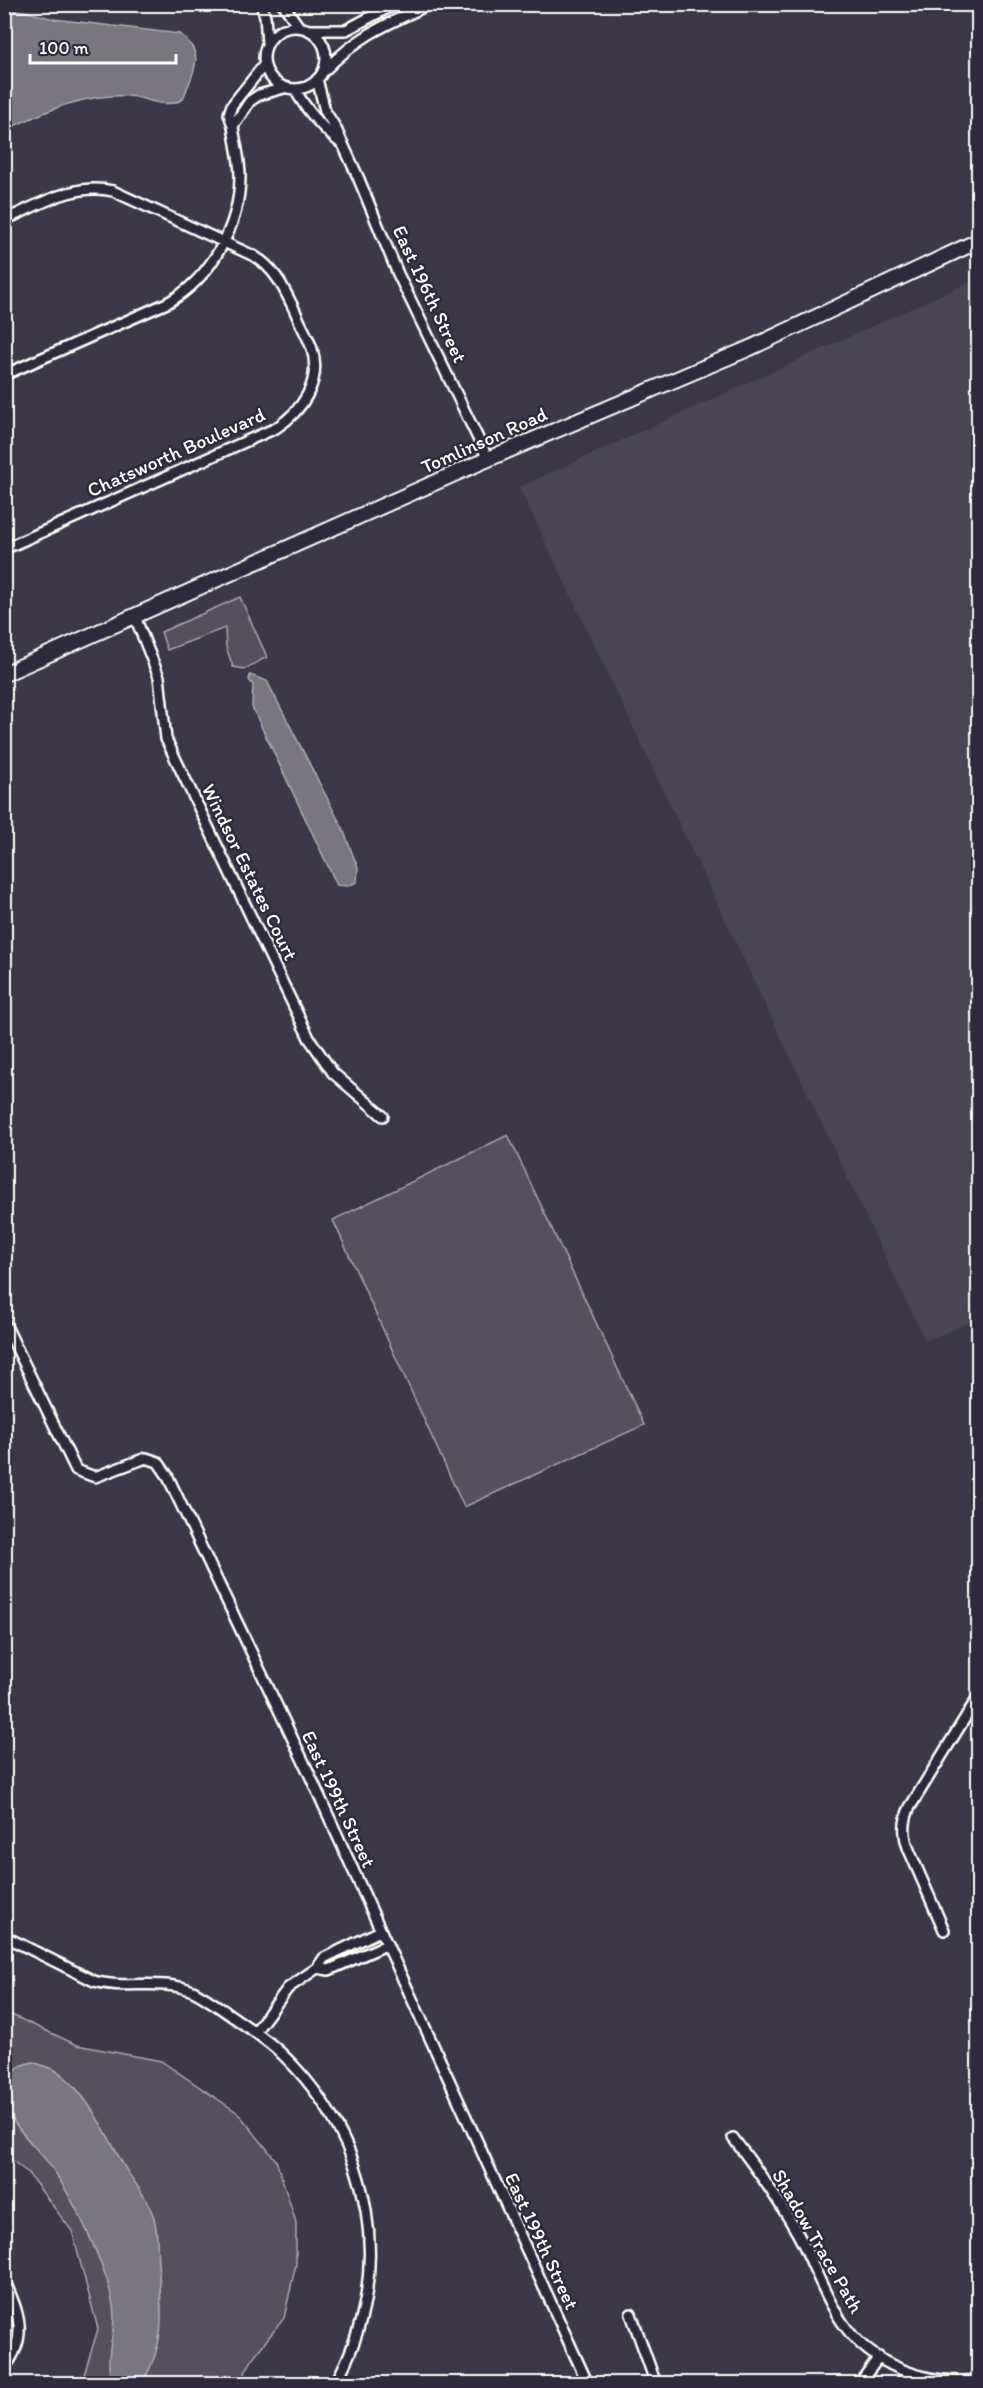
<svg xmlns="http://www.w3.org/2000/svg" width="983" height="2388" viewBox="0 0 983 2388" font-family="Itim,sans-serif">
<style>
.built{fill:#494455}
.green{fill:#555060;stroke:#aaa8b0;stroke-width:1.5}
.water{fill:#797682;stroke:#afadb4;stroke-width:1.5}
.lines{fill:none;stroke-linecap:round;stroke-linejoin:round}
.street-casing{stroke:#fff;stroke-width:14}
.secondary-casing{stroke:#fff;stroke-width:18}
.street{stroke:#2f2a3d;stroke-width:9}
.secondary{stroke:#2f2a3d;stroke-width:14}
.labels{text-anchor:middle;stroke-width:5;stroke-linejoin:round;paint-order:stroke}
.street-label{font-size:20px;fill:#fff;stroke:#2f2a3d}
</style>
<rect width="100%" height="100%" fill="#3c3749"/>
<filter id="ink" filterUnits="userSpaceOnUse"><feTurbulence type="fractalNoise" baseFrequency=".0167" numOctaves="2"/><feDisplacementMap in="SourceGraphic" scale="12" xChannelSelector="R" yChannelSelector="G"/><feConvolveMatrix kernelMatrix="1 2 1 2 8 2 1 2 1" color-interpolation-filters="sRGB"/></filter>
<g filter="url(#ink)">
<path class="built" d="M978 278V1319L925 1341 519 487Z"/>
<path class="green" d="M240 597 267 657 245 669 233 667 226 647 225 628 167 650 161 632Z
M508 1135 644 1425 464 1507 333 1220Z
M5 2012 77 2045 161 2061 238 2113 276 2160 296 2222V2264L284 2318 255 2355 239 2383H78L83 2378 98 2329 72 2231 27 2172 5 2155Z"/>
<path class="water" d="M4 9 24 11 54 19 180 34C208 55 192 73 183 99 164 110 149 98 129 96 83 93 45 112 5 130Z
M250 675 267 681 343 829 358 868 357 882 348 886 337 885 252 707 253 685 249 680Z
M33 2062C40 2065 48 2067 55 2070 84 2087 108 2137 124 2166 135 2185 147 2196 154 2218 158 2233 157 2248 158 2263 162 2309 167 2343 142 2383H112C104 2353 114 2343 114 2316 113 2300 108 2281 102 2266 89 2233 72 2198 52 2168 37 2146 7 2125 5 2096 3 2077 15 2065 33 2062Z"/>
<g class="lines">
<g class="street-casing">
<path id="street" d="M261 4 265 16 267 43
M283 4 299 27
M264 58a31 31 0 1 1 62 0a31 31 0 1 1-62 0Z
M308 30H346L395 4
M264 65 232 105 229 114 233 126 250 101 259 95 284 88
M324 71C359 35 385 25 430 4
M317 79 325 111 335 127 358 177 398 274 488 459
M295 89C305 109 324 130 342 144
M4 220C39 205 74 182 113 191L254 256C276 269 284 289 295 311 300 324 308 336 312 349 322 382 302 411 276 428L4 549
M4 375 167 303C211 279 240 225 240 176 240 159 235 142 233 126
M135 617 159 677 166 739 309 1038 333 1073 383 1116
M4 1322 76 1470 95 1477 146 1458 158 1462 167 1475 307 1769 588 2384
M944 1930 909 1850C903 1835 903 1821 910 1807L978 1697
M4 1936 94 1981C126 1990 161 1978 193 1991 209 1999 224 2011 239 2021 253 2031 269 2041 282 2054 373 2141 397 2272 335 2384
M317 1968 329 1970 386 1945
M255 2032 288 1988 317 1968 324 1958 380 1931
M733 2138C757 2169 780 2202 799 2236 814 2264 824 2296 842 2322 871 2366 928 2386 978 2380
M4 2280C19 2313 29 2337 4 2368
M631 2314 656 2384
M859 2384 879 2357"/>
</g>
<g class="secondary-casing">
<path id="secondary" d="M4 674 488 459 750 348 978 241"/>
</g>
<use href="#street" class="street"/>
<use href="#secondary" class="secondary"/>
</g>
</g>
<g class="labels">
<g class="street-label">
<text transform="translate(430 294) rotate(65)" y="7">East 196th Street</text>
<text transform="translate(484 440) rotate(-24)" y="7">Tomlinson Road</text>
<text transform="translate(176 452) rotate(-24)" y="7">Chatsworth Boulevard</text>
<text transform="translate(250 872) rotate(64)" y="7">Windsor Estates Court</text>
<text transform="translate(339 1799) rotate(65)" y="7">East 199th Street</text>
<text transform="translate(542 2241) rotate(65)" y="7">East 199th Street</text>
<text transform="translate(818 2241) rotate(60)" y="7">Shadow Trace Path</text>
</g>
</g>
<rect width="983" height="2388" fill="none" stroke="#2f2a3d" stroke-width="24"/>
<rect x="12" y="12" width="959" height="2364" fill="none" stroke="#fff" stroke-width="2" filter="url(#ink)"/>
<path d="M30 54v9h146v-9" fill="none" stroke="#ffffff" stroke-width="3"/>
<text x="39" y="54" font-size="18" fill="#ffffff" stroke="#2f2a3d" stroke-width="4.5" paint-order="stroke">100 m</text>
</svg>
